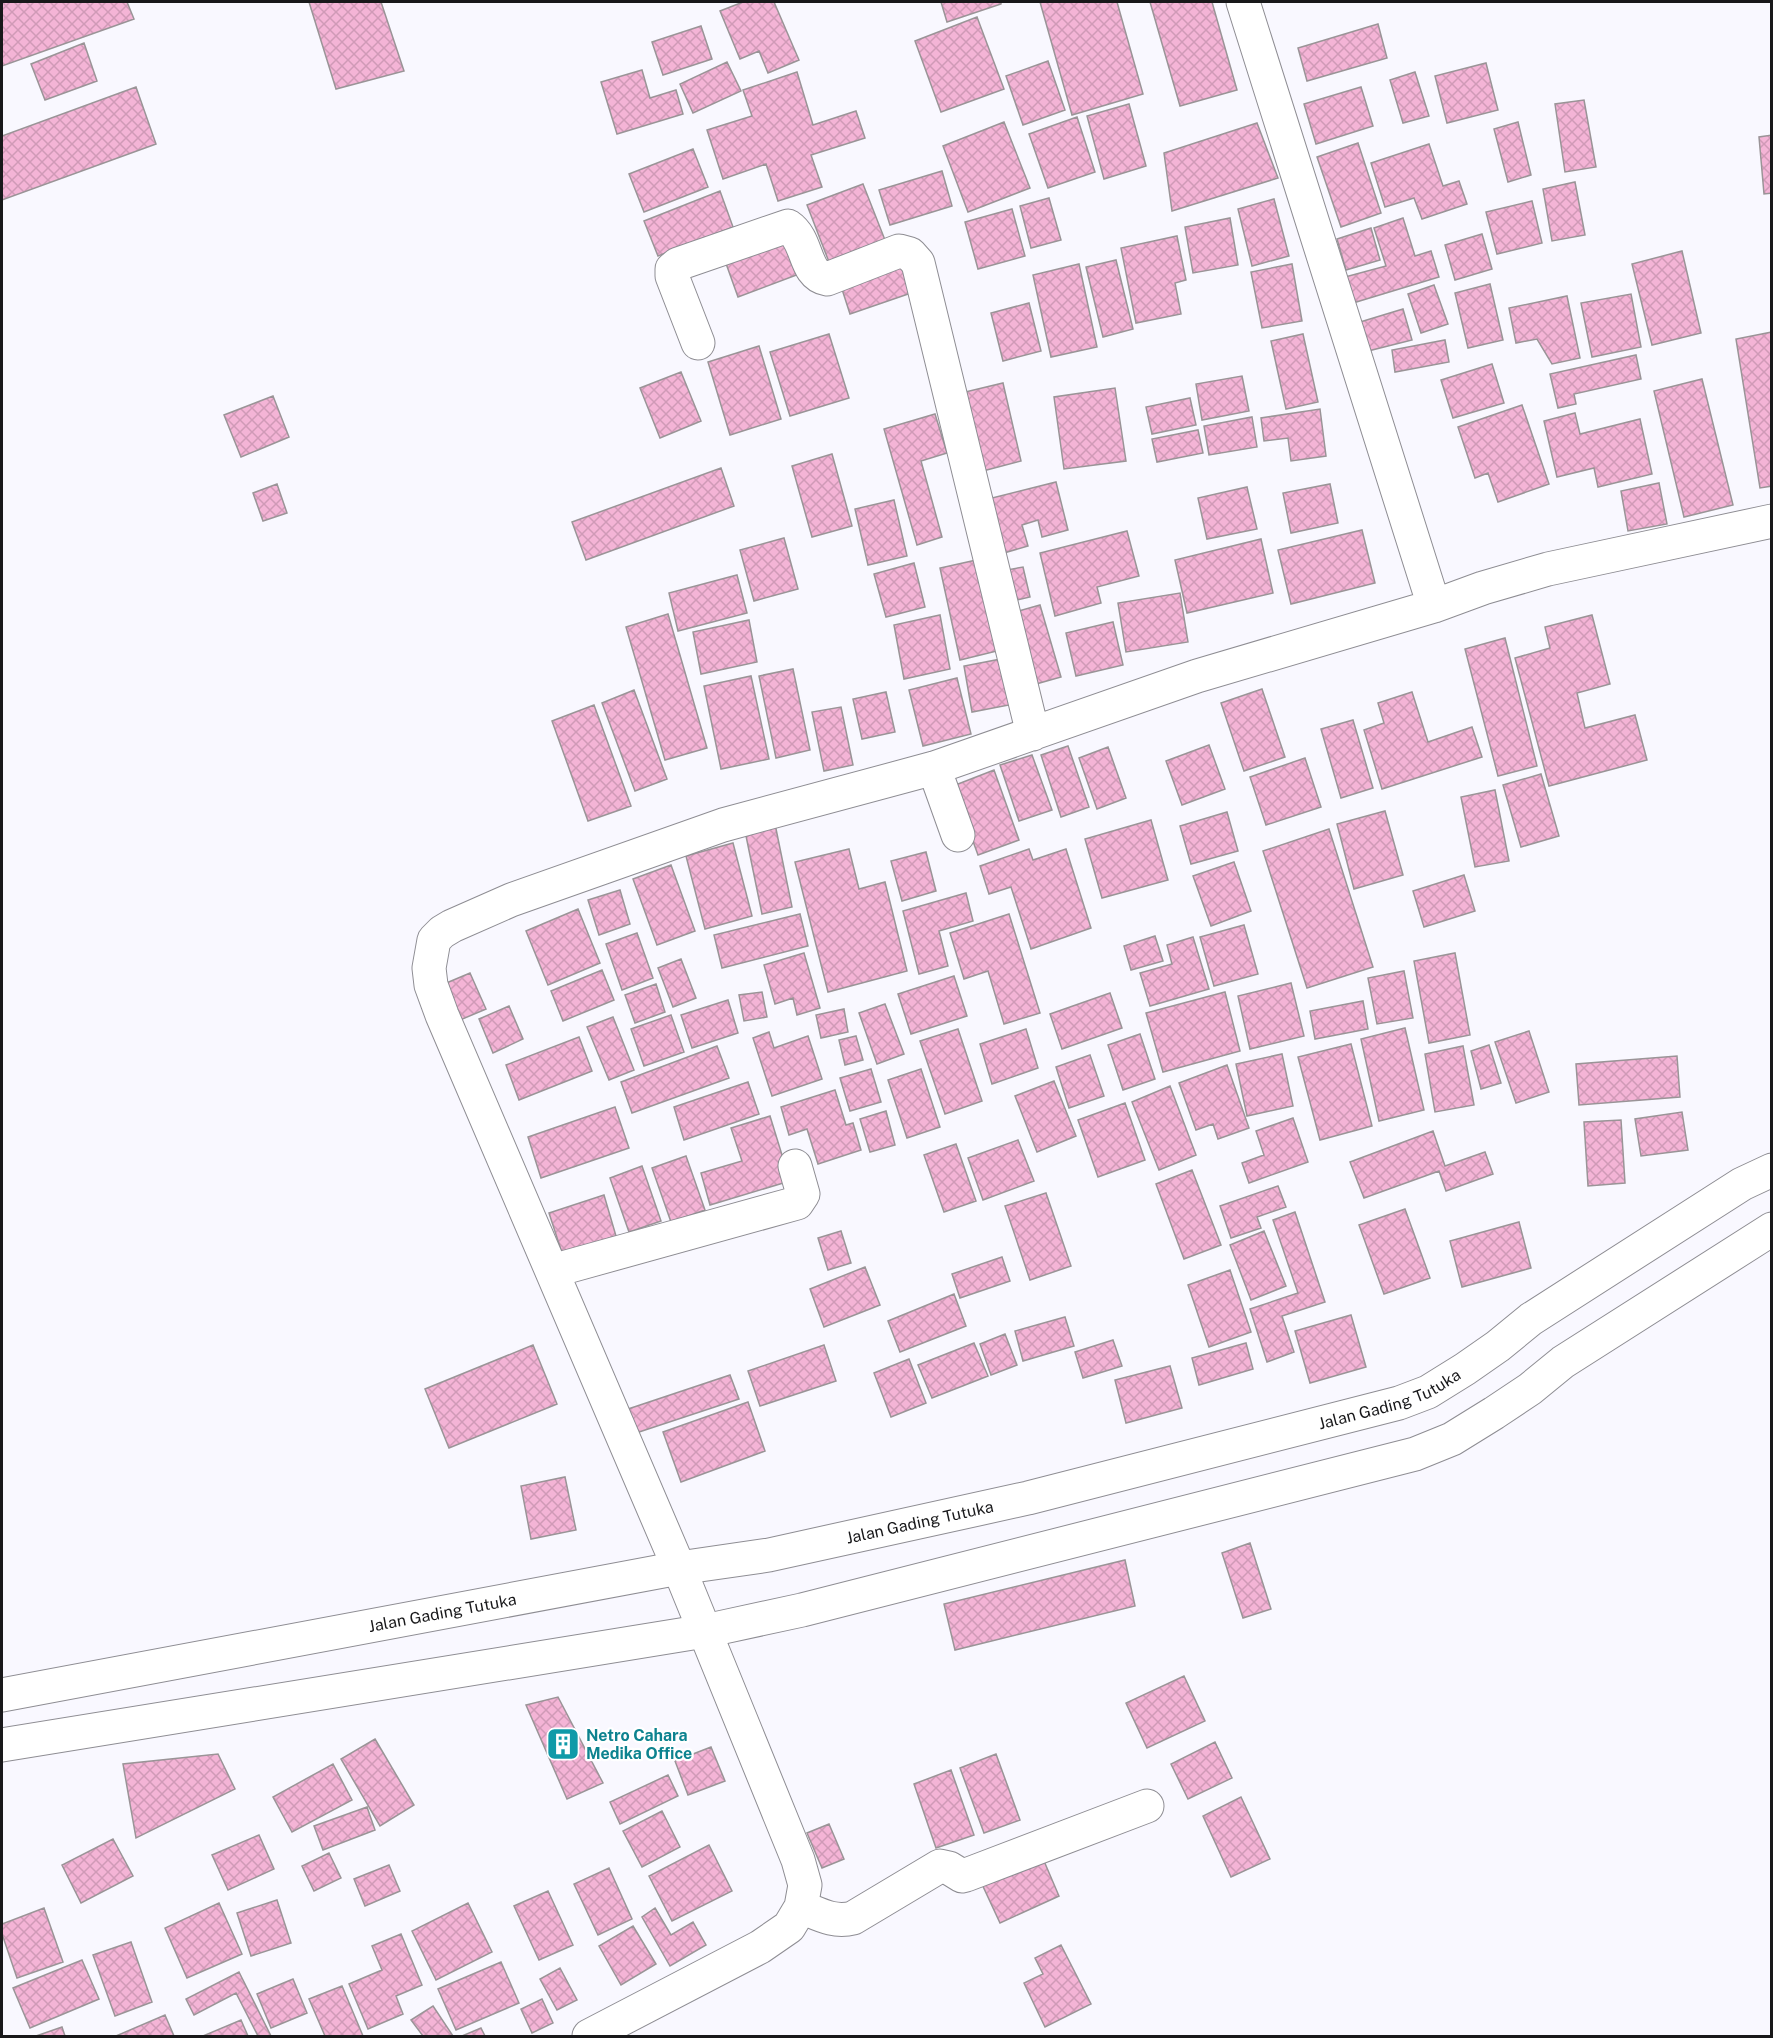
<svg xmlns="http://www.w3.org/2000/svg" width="1773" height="2038" viewBox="0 0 1773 2038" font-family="'Public Sans',sans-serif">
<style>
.building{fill:url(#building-cross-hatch);stroke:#9a9497;stroke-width:1.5}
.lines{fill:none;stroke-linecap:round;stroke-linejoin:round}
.street-casing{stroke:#8e8d93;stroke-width:35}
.secondary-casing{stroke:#8e8d93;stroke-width:35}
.street{stroke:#fff;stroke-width:33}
.secondary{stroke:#fff;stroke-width:33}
.labels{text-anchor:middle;stroke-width:4.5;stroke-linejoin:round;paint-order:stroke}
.street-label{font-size:16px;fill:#18181a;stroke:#fff}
.culture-label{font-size:16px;font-weight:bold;fill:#0d838f;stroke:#fff;text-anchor:start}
</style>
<defs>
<pattern id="building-cross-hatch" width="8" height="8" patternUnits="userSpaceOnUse" patternTransform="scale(1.5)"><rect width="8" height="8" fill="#f4b4d6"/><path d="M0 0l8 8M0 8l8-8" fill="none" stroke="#d09ab7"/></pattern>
</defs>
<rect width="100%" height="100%" fill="#f9f8ff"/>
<path class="building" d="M2 2H127L134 19 2 66Z
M309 2H381L404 71 336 89Z
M743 2H774L799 60 768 73 759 51 740 59 720 11Z
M941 2H1001V4L947 22Z
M1040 2H1117L1143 94 1072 115Z
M1150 2H1212L1237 90 1180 106Z
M977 17 1004 89 941 112 915 41Z
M1378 24 1387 58 1307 81 1298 48Z
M701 26 712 59 663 75 652 42Z
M84 43 97 81 45 100 31 64Z
M1048 61 1065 110 1023 125 1006 76Z
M727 62 741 91 693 113 680 84Z
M1486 63 1498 110 1447 123 1435 76Z
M642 70 650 98 676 90 683 114 617 134 601 82Z
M797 72 813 125 856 111 865 138 811 155 822 187 778 201 766 164 723 179 707 130 752 116 743 90Z
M1415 72 1429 116 1403 123 1390 80Z
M136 87 156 144 2 200V136Z
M1361 87 1373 126 1316 144 1304 104Z
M1584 100 1596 167 1565 172 1555 104Z
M1129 104 1146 166 1104 179 1087 116Z
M1077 117 1095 172 1048 188 1029 134Z
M1004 122 1030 188 968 212 943 146Z
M1518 122 1531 175 1508 182 1494 129Z
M1257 123 1278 178 1172 211 1164 153Z
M1772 135V193L1764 194 1759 137Z
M1358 143 1381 213 1341 227 1317 157Z
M1429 144 1443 186 1459 181 1467 204 1422 219 1414 198 1385 207 1371 163Z
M693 149 708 187 644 212 629 174Z
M942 171 952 206 890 225 879 190Z
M1575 182 1585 235 1552 241 1543 189Z
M863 184 885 240 829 262 807 205Z
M720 191 733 227 658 256 644 221Z
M1049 198 1061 240 1031 248 1020 206Z
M1274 199 1289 256 1252 266 1238 209Z
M1532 201 1542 243 1497 254 1486 212Z
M1012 209 1025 256 978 269 965 222Z
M1230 218 1238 265 1193 273 1185 227Z
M1403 218 1415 256 1431 251 1439 277 1353 303 1345 277 1386 266 1374 228Z
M1371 228 1380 260 1346 270 1337 239Z
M1482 234 1492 269 1455 280 1445 245Z
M784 235 799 274 738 297 724 258Z
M1177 236 1186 280 1175 283 1181 314 1136 323 1121 248Z
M1682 251 1701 333 1652 345 1632 264Z
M1116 260 1133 329 1103 337 1086 267Z
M904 262 914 292 850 314 840 283Z
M1079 264 1097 347 1051 357 1033 275Z
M1292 264 1302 321 1262 328 1251 272Z
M1490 284 1503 340 1468 348 1455 293Z
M1434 285 1448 324 1421 333 1408 294Z
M1631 294 1641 347 1592 357 1581 303Z
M1567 296 1580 358 1552 364 1537 339 1516 343 1509 308Z
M1029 303 1041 351 1003 361 991 313Z
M1403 309 1412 340 1368 351 1360 322Z
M1772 332V486L1760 488 1736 339Z
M829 334 849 398 790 416 770 352Z
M1303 334 1318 402 1286 409 1271 341Z
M1445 340 1449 362 1395 372 1392 350Z
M759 346 781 419 730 435 708 362Z
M1636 355 1641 379 1574 394 1576 404 1558 408 1550 374Z
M1492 364 1504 403 1453 418 1441 380Z
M681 372 701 421 660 438 640 388Z
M1242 376 1249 411 1202 420 1196 384Z
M1702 379 1733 505 1684 517 1654 391Z
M1003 383 1021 461 979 472 961 393Z
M1115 388 1126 461 1064 469 1054 397Z
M273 396 289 437 241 457 224 415Z
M1190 398 1196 425 1152 434 1146 407Z
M1522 405 1549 484 1498 502 1488 473 1475 478 1458 427Z
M1320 409 1326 456 1291 461 1288 438 1264 441 1261 418Z
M1575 413 1580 434 1640 419 1652 474 1598 487 1594 468 1557 477 1544 421Z
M935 414 947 453 921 461 942 537 917 545 884 429Z
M1252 417 1257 447 1209 455 1204 426Z
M1198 430 1203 453 1157 462 1152 439Z
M832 454 852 526 812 537 792 466Z
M721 468 734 506 586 560 572 522Z
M1056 482 1068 530 1042 537 1038 520 1022 525 1028 546 997 555 984 500Z
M1659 483 1667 524 1628 531 1621 491Z
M277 484 287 513 263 521 253 493Z
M1330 484 1338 523 1291 533 1283 493Z
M1247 487 1257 529 1207 539 1198 498Z
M894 500 907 556 868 565 855 509Z
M1362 530 1375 583 1291 604 1278 550Z
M1127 531 1139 576 1097 587 1101 603 1055 616 1040 553Z
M784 538 798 589 754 601 740 550Z
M1261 539 1273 593 1187 613 1175 560Z
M981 559 1001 650 960 660 940 568Z
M914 563 925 607 886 617 874 574Z
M1023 567 1030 597 1008 602 1001 571Z
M737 575 747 613 678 631 669 593Z
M1180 593 1188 642 1126 652 1118 603Z
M1040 605 1061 677 1029 686 1008 614Z
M668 614 707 748 665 760 626 627Z
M940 615 950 669 904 679 894 625Z
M1592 615 1610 684 1577 693 1585 728 1635 715 1647 760 1549 786 1515 658 1550 648 1545 627Z
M749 620 757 662 701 674 693 632Z
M1113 622 1123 665 1076 676 1066 633Z
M1505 638 1537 766 1498 776 1465 649Z
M1001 659 1009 705 972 712 964 666Z
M793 669 810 750 776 758 759 676Z
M751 676 769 759 721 769 704 686Z
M957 678 971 734 923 746 909 690Z
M1262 689 1285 757 1244 771 1221 703Z
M634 690 667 779 635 791 602 703Z
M886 692 895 732 862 739 853 699Z
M1412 692 1428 742 1472 727 1482 757 1382 789 1364 730 1384 723 1378 703Z
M594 705 631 806 588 821 552 721Z
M841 707 853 765 824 771 812 712Z
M1353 720 1373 788 1341 798 1321 729Z
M1209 745 1225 789 1182 805 1166 761Z
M1068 746 1089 807 1061 817 1041 755Z
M1108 747 1126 798 1097 809 1079 758Z
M1032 755 1052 810 1019 821 1000 765Z
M1305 758 1321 807 1266 825 1250 777Z
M994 770 1019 840 978 855 953 786Z
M1541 774 1559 836 1521 847 1503 785Z
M1495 790 1509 861 1475 867 1461 797Z
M1385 811 1403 875 1354 889 1337 824Z
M1227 812 1238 851 1191 864 1180 826Z
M1151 820 1168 880 1102 898 1085 839Z
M775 824 792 907 762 914 745 831Z
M1329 829 1373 967 1307 988 1263 851Z
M733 843 752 916 705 929 686 856Z
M849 849 859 889 885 882 907 971 828 992 795 862Z
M1029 849 1033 860 1066 849 1091 928 1031 949 1011 887 989 894 980 866Z
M926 852 936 891 902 901 891 861Z
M1234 862 1251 911 1211 926 1193 876Z
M671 865 695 931 657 945 633 879Z
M1464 875 1475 911 1424 927 1413 891Z
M620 890 630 924 599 935 588 900Z
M966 893 973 921 939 931 948 966 919 974 903 911Z
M578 909 600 963 548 985 526 931Z
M800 914 808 946 722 968 714 935Z
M1009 914 1040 1013 1004 1024 988 971 964 979 950 933Z
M1244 925 1258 974 1214 986 1200 937Z
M637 933 653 978 622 990 606 944Z
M1155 936 1163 961 1131 970 1124 946Z
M1193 937 1209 989 1150 1006 1140 973 1172 964 1167 945Z
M804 953 820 1008 797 1015 793 998 775 1004 764 965Z
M1455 953 1470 1035 1429 1043 1414 961Z
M681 959 696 998 673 1007 658 968Z
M602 970 614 1000 563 1021 551 991Z
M1404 971 1413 1018 1377 1024 1368 978Z
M470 973 486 1009 453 1023 437 987Z
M954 976 967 1016 911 1034 898 994Z
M1291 983 1304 1036 1250 1049 1238 996Z
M656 984 665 1012 635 1023 625 995Z
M762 992 767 1017 744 1021 739 995Z
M1225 992 1240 1051 1163 1072 1146 1013Z
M1110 993 1122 1028 1062 1049 1050 1014Z
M728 1000 738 1033 692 1048 681 1015Z
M1363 1001 1368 1029 1315 1039 1310 1011Z
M885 1004 904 1054 877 1064 859 1013Z
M509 1006 523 1039 493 1053 479 1019Z
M844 1009 848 1032 821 1038 816 1015Z
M671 1015 684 1052 644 1066 631 1029Z
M613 1017 634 1070 609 1080 587 1027Z
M1405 1028 1424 1110 1379 1121 1361 1039Z
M958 1029 982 1101 945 1114 920 1041Z
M1026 1029 1038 1068 992 1084 980 1044Z
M1529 1031 1549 1092 1516 1103 1495 1042Z
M769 1032 774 1048 808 1036 822 1079 772 1096 753 1038Z
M1140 1034 1155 1079 1123 1090 1108 1045Z
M856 1036 863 1060 845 1065 839 1040Z
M579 1037 592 1071 519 1100 506 1065Z
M1351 1044 1372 1126 1320 1140 1298 1057Z
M1489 1045 1501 1083 1481 1089 1471 1051Z
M717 1046 729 1078 632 1113 621 1082Z
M1463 1046 1474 1105 1435 1112 1425 1054Z
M1282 1054 1293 1106 1247 1116 1236 1064Z
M1090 1055 1104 1096 1069 1108 1056 1067Z
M1677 1056 1680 1097 1579 1105 1576 1064Z
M1227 1065 1249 1128 1218 1139 1213 1124 1196 1130 1179 1083Z
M871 1069 881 1102 850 1111 840 1078Z
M921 1069 940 1127 907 1138 888 1080Z
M1054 1081 1076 1136 1037 1152 1015 1096Z
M748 1082 759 1114 684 1140 674 1107Z
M1170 1086 1196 1155 1159 1170 1132 1102Z
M835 1090 846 1125 853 1123 861 1150 818 1164 807 1129 789 1135 781 1107Z
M1125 1103 1145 1160 1098 1177 1078 1120Z
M615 1107 629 1148 541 1178 528 1137Z
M886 1111 895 1145 870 1152 860 1119Z
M1682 1112 1688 1150 1641 1156 1635 1119Z
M770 1116 790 1181 710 1205 701 1173 742 1161 731 1128Z
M1293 1118 1308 1162 1249 1183 1242 1163 1264 1155 1256 1131Z
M1621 1120 1625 1183 1588 1186 1584 1122Z
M1433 1131 1445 1166 1485 1152 1493 1174 1446 1191 1439 1171 1364 1198 1350 1162Z
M1018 1140 1034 1181 983 1200 968 1158Z
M956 1144 976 1201 944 1212 924 1155Z
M686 1156 705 1210 671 1222 652 1168Z
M642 1166 661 1221 629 1232 610 1178Z
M1192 1170 1221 1245 1184 1259 1156 1184Z
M1278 1186 1286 1207 1257 1217 1261 1228 1231 1238 1220 1206Z
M1046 1193 1071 1266 1030 1280 1005 1206Z
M604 1195 616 1236 562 1253 549 1213Z
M1405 1209 1430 1278 1384 1294 1359 1225Z
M1295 1212 1325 1302 1282 1316 1294 1352 1267 1362 1250 1309 1298 1293 1273 1220Z
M1519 1222 1531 1268 1462 1287 1450 1241Z
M841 1231 851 1263 828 1270 818 1238Z
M1264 1231 1286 1286 1251 1300 1230 1245Z
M1002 1257 1010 1281 960 1298 952 1274Z
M865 1267 880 1305 824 1327 810 1289Z
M1230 1270 1251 1332 1209 1347 1188 1285Z
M954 1294 966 1326 900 1352 888 1321Z
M1351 1315 1366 1367 1310 1383 1295 1331Z
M1065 1317 1074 1346 1023 1361 1015 1331Z
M1005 1334 1017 1365 991 1375 980 1344Z
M1113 1340 1122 1366 1083 1378 1075 1352Z
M974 1343 988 1376 932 1398 918 1365Z
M1246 1343 1253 1369 1199 1385 1192 1358Z
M533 1345 557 1404 449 1448 425 1389Z
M824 1345 836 1381 760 1406 748 1371Z
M909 1359 926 1403 891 1417 874 1373Z
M1170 1366 1182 1408 1126 1423 1115 1380Z
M730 1375 739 1399 636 1433 628 1409Z
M748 1402 765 1451 681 1482 663 1432Z
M565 1477 576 1530 531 1539 521 1486Z
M1250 1543 1271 1609 1243 1618 1222 1553Z
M1125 1560 1135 1606 955 1650 944 1604Z
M1184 1676 1205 1721 1147 1748 1126 1703Z
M558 1697 603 1783 567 1799 526 1705Z
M375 1739 414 1805 380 1826 341 1759Z
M1215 1742 1232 1778 1188 1799 1171 1764Z
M711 1747 725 1781 688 1795 675 1761Z
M218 1754 235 1789 136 1838 123 1764Z
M996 1754 1020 1820 984 1833 960 1768Z
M333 1764 352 1800 292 1832 273 1797Z
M951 1770 974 1835 936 1848 914 1784Z
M668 1775 678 1796 620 1824 610 1802Z
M1241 1797 1270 1859 1231 1877 1203 1816Z
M367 1807 375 1830 323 1850 314 1826Z
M662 1811 680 1847 642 1867 623 1831Z
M829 1824 844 1859 822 1868 807 1833Z
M259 1835 274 1869 228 1890 212 1855Z
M113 1839 133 1876 81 1903 62 1865Z
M709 1845 732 1891 672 1921 649 1876Z
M329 1853 341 1878 314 1891 302 1866Z
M1041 1854 1059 1896 1000 1923 981 1882Z
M389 1865 400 1891 365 1906 354 1879Z
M609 1868 632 1919 598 1935 574 1884Z
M548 1891 573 1945 539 1960 514 1906Z
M277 1900 291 1943 251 1956 237 1913Z
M219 1903 242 1954 187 1978 165 1928Z
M468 1903 492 1952 436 1980 412 1931Z
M44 1908 63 1962 17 1978 2 1934V1924Z
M655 1908 671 1935 693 1922 706 1945 670 1966 642 1917Z
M633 1926 656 1964 621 1985 599 1946Z
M401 1934 422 1985 396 1996 403 2014 368 2029 349 1984 382 1970 372 1946Z
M131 1942 152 2002 115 2016 93 1955Z
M1061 1945 1091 2004 1045 2027 1024 1983 1043 1974 1035 1958Z
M82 1960 99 1999 30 2028 13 1988Z
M501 1962 519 2003 456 2030 438 1989Z
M560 1968 577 2000 557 2010 540 1979Z
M239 1972 271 2036H258L236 1993 194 2015 186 1999Z
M293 1979 307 2013 271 2028 257 1994Z
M342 1986 363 2036H325L309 1999Z
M542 1999 553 2023 532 2033 521 2009Z
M433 2006 453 2036H423L411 2020Z
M165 2015 174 2036H116Z
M241 2020 248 2036H203Z
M62 2027 65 2036H36Z
M481 2028 485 2036H462Z"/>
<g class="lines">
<g class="street-casing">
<path id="street" d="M1243 2 1434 606
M698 343 672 276V269L678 264 788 226C809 240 803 275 827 279L899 251 910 254 918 263 1033 734
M934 768 958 835
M552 1271 797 1203 803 1194 795 1166
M801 1907C819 1914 833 1923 853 1918L940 1866 949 1868 962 1876 966 1875 1147 1806
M589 2036 760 1947 789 1927 801 1907 805 1885 798 1860 679 1568 442 1015 431 985 429 968 434 940 442 932 452 926 511 900 723 825 934 768 1197 676 1434 606 1483 588 1548 569 1772 521"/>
</g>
<g class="secondary-casing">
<g id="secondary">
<path id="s1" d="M2 1695 679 1568 769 1555 1028 1498 1399 1403 1428 1392 1465 1369 1498 1346 1531 1319 1742 1184 1772 1170"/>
<path d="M2 1745 705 1631 802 1610 1415 1454 1452 1439 1494 1413 1530 1389 1563 1362 1772 1229"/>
</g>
</g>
<use href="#street" class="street"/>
<use href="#secondary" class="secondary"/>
</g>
<defs>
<g id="building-square" transform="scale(1.725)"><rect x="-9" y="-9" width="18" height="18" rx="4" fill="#0f9aa8" stroke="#fff"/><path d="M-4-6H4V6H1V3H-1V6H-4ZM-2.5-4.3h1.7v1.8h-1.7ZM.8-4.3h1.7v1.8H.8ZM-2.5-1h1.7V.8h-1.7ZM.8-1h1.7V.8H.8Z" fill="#fff"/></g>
</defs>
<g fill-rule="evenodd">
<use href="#building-square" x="563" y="1744"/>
</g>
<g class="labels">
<g class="street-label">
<text dy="6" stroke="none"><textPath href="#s1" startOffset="1420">Jalan Gading Tutuka</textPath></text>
<text dy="6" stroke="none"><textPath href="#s1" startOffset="934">Jalan Gading Tutuka</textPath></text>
<text dy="6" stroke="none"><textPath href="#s1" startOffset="448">Jalan Gading Tutuka</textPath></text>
</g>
<g class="culture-label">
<text x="586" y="1741">Netro Cahara<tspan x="586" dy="18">Medika Office</tspan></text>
</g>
</g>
<rect width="1773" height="2038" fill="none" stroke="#18181a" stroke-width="6"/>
</svg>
